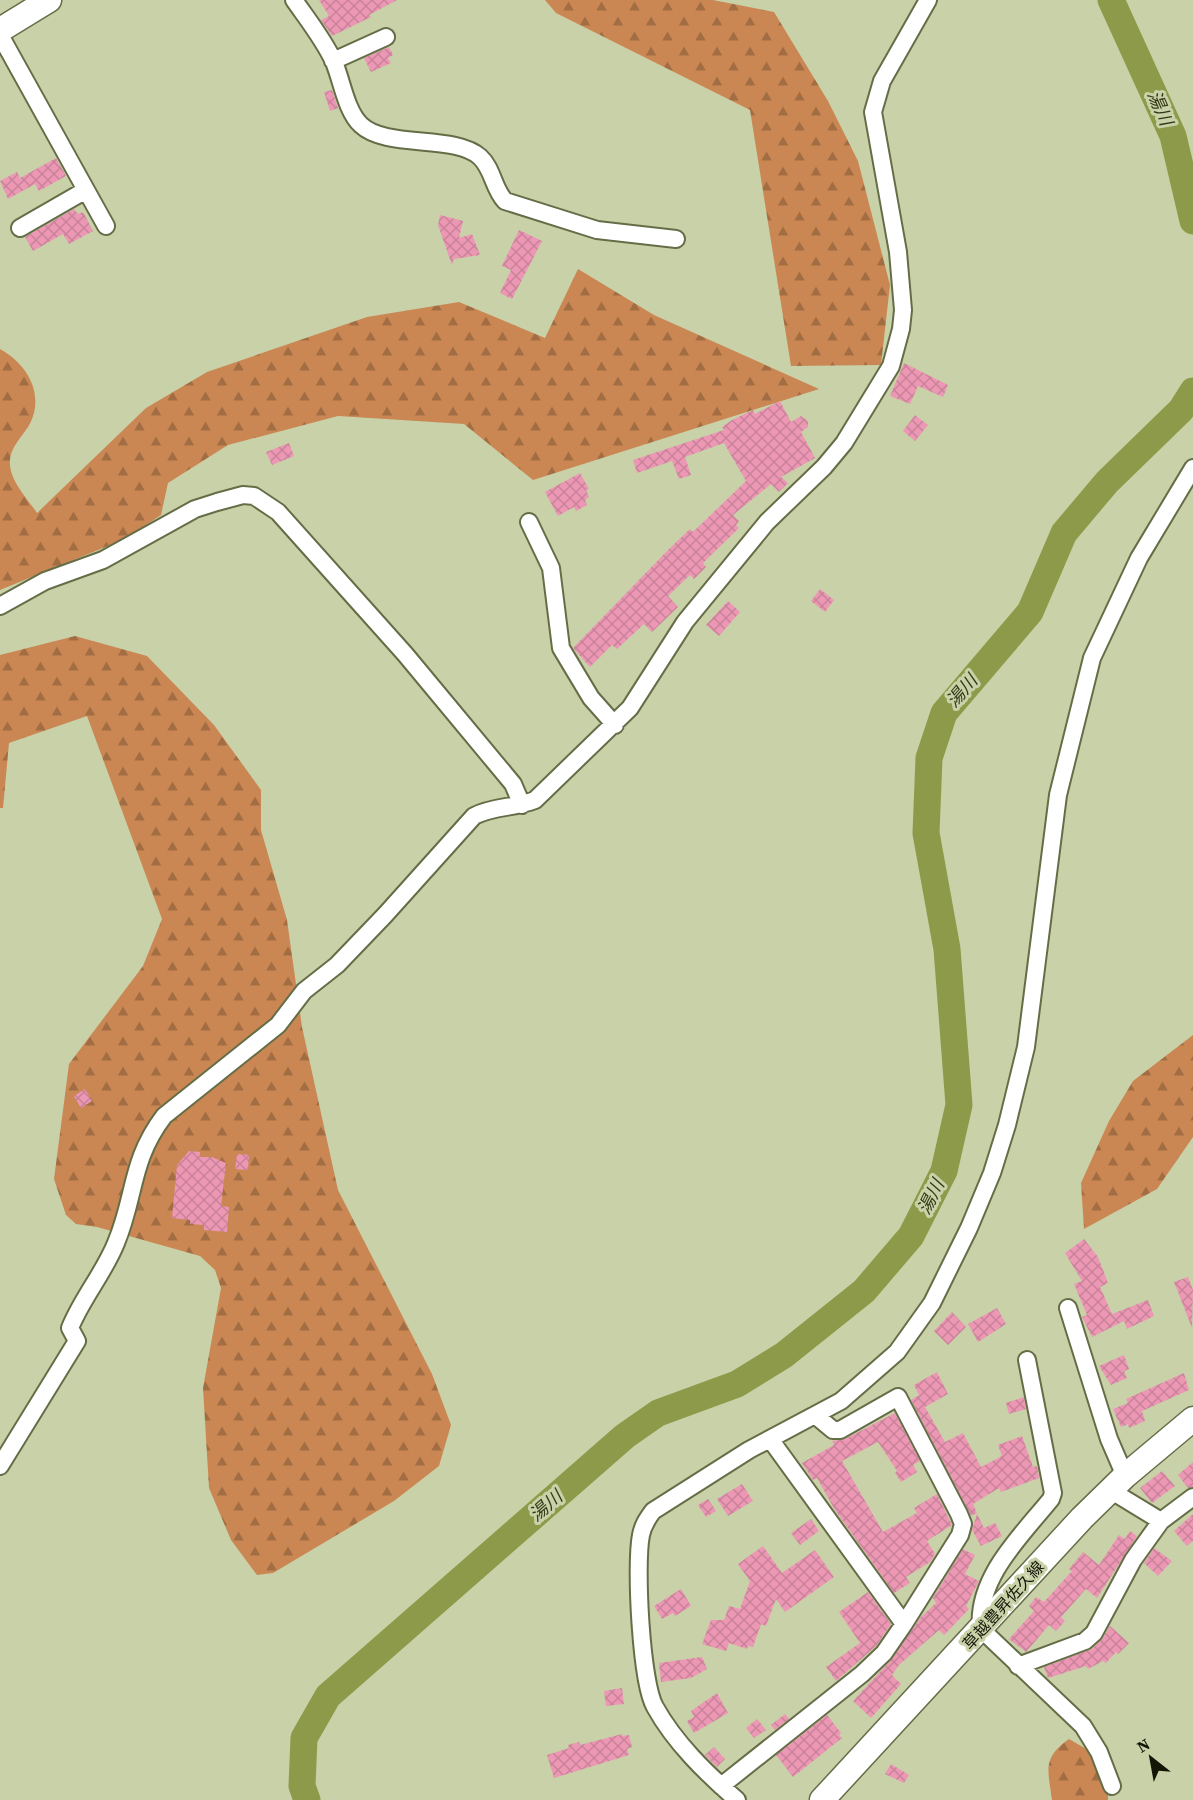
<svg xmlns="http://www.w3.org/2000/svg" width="1193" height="1800" viewBox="0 0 1193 1800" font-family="'Source Serif 4','Noto Sans JP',serif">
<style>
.forest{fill:url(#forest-firs)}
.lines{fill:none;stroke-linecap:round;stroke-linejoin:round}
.river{stroke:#8d9a49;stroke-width:27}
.building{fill:url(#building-cross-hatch)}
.street-casing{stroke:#656d47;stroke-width:20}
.secondary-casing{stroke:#656d47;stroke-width:27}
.street{stroke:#fff;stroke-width:16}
.secondary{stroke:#fff;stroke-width:24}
.labels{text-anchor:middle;stroke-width:6;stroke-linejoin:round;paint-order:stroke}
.street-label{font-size:16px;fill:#131507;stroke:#c9d1a8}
.water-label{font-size:18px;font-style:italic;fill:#343a17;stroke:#c9d1a8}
</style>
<defs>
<pattern id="forest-firs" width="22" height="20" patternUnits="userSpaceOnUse" patternTransform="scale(1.5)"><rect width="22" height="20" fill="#ca8753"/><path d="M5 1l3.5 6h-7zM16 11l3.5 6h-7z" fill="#a36d43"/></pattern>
<pattern id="building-cross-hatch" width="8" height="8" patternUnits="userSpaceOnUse" patternTransform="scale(1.5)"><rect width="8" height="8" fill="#ec98b5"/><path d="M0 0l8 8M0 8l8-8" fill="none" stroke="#ca829a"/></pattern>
</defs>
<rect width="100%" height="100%" fill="#c9d1a8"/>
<path class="forest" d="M545 0H713L774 12 828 101 858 161 890 285 881 365 791 366 750 110 556 13Z
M578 269 654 315 819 389 533 480 464 424 338 416 228 445 168 483 161 515 125 539 0 590V349C29 365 46 397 28 427 22 436 10 449 10 460 8 479 27 498 37 513L146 408 207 372 367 317 459 302 545 338Z
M75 636 147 656 214 725 261 790V830L287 920 302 1027 338 1190 432 1374 451 1425 439 1466 394 1501 273 1573 257 1575 231 1540 209 1488 203 1388 221 1288 215 1270 200 1256 97 1227 76 1224 66 1215 54 1179 69 1064 143 966 162 919 87 716 9 743 3 808H0V655Z
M1193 1035V1137L1157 1189 1084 1229 1081 1183 1109 1121 1133 1081Z
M1069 1739 1095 1754 1108 1790V1800H1052C1048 1770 1042 1758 1069 1739Z"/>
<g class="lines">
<path class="river" d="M1111 0 1173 136 1193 221
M307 1800 302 1786 304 1738 328 1696 625 1436 658 1413 737 1384 784 1355 864 1291 911 1236 944 1171 959 1105 947 949 926 833 929 758 944 713 1030 612 1064 533 1107 482 1181 410 1193 391"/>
</g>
<path class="building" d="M319 0H397L369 15 371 17 332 36 321 20 329 16Z
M389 47 393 55 388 58 391 63 371 72 364 58Z
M332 90 338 108 330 111 324 92Z
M56 158 66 176 39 191 35 184 8 199 0 181 17 172 20 178Z
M74 209 78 214 83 212 93 231 69 244 63 234 33 251 25 237Z
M440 215 463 221 459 238 472 234 480 255 454 259 452 265 438 225Z
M519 230 542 241 512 299 500 293 511 270 502 266Z
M904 363 948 385 943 397 918 386 910 404 890 396Z
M780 401 791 422 801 416 808 421V427L801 432 815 458 781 477 788 483 779 492 771 484 733 515 739 521 736 525 739 528 703 563 706 567 694 579 690 575 668 596 678 607 652 632 644 624 617 649 612 645 590 667 573 648 668 550 690 529 693 532 746 481 724 443 685 457 691 475 679 479 672 461 637 473 633 460 724 430 722 427 732 420 753 410 755 414Z
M915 415 928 425 915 441 903 431Z
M289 443 294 456 272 465 266 452Z
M580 473 589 489 586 490 589 497 585 500 587 505 576 511 574 507 558 516 545 492Z
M820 589 834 600 825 612 811 601Z
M728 601 740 612 719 636 706 625Z
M85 1089 92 1101 81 1108 74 1096Z
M189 1151 200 1152V1157H212L226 1163 221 1206 229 1207 227 1232 204 1230V1225L190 1224V1220L172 1218 177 1165Z
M237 1154 249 1155 248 1170 235 1169Z
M1084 1239 1098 1257 1108 1283 1100 1287 1112 1314 1148 1300 1154 1316 1127 1329 1124 1321 1092 1337 1082 1317 1087 1315 1074 1284 1082 1281 1065 1253Z
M1188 1277 1193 1290 1192 1328 1174 1282Z
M997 1308 1006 1324 978 1342 968 1324Z
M952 1312 966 1327 948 1345 934 1331Z
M1124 1355 1129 1369 1124 1371 1127 1378 1111 1385 1099 1366Z
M937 1372 948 1394 925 1407 945 1442 963 1433 981 1467 1002 1456 998 1445 1022 1436 1033 1467 1037 1466 1039 1478 1001 1492 999 1488 973 1504 977 1513 971 1516 911 1400 919 1395 914 1385Z
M1184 1373 1189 1390 1142 1411 1145 1421 1129 1428 1128 1424 1121 1427 1113 1409 1128 1403 1126 1399Z
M1024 1397 1026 1409 1009 1414 1006 1403Z
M895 1413 920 1461 913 1465 917 1472 901 1482 895 1473 897 1471 878 1442 842 1461 883 1532 917 1513 914 1508 937 1494 952 1525 927 1541 935 1554 930 1562 906 1577 910 1583 894 1593 835 1510 817 1478 813 1480 802 1463 834 1445 832 1441 845 1439Z
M1193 1462V1487L1188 1488 1178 1475Z
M1162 1471 1175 1486 1152 1503 1140 1488Z
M742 1484 753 1501 728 1516 717 1499Z
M708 1499 716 1511 706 1517 698 1505Z
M977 1514 984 1528 995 1523 1002 1536 981 1546 972 1530Z
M1193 1514V1541L1187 1546 1174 1531Z
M811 1519 819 1531 800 1545 791 1533Z
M1130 1531 1137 1536 1097 1598 1086 1589 1061 1617 1065 1621 1056 1631 1049 1625 1026 1652 1009 1639 1034 1611 1029 1606 1036 1597 1044 1602 1072 1571 1069 1569 1083 1552 1099 1565 1119 1535 1125 1539Z
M763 1546 782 1573 815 1550 834 1577 785 1612 776 1599 766 1626 761 1624 753 1647 748 1646 747 1649 729 1643 726 1651 702 1644 711 1620H724L729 1606 740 1609 750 1581 738 1564Z
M1154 1548 1172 1561 1158 1576 1144 1563Z
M963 1549 975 1555 965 1574 979 1581 966 1606 969 1609 944 1635 939 1630 899 1665 892 1675 901 1684 871 1718 853 1701 892 1659 921 1617 936 1603 933 1598Z
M681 1589 691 1606 675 1616 673 1613 662 1619 654 1606Z
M868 1592 891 1624 876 1646 836 1681 826 1667 860 1643 839 1612Z
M1110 1626 1129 1643 1118 1654 1116 1652 1106 1663 1103 1661 1088 1669 1086 1666 1048 1678 1044 1667 1092 1649 1103 1638Z
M702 1657 707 1669 691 1678 661 1682 659 1663Z
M622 1688 624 1704 606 1706 604 1691Z
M717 1693 728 1713 694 1733 687 1721 694 1717 691 1711Z
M785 1714 789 1719 775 1730 771 1725Z
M827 1715 841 1733 839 1735 842 1738 793 1777 776 1755Z
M757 1719 766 1730 754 1738 746 1728Z
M622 1734V1736L629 1735 632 1747 627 1749 629 1755 554 1778 547 1755 569 1748 568 1745 579 1742 580 1745Z
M714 1747 725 1759 717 1767 705 1755Z
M891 1764 909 1775 904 1783 885 1774Z"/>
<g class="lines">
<g class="street-casing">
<path id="street" d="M294 0C308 20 324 40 334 62 342 81 346 111 361 125 386 149 455 134 480 157 493 169 493 188 505 201L597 230 676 239
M0 35 106 226
M333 61 386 37
M20 228 86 190
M529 522 551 568 561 648 591 698 615 725
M0 606 45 581 103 560 195 509 217 502 243 495 254 496 278 512 405 654 513 784 522 805
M1068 1308 1109 1439 1125 1476
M1027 1360 1053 1493 1051 1499C1021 1536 976 1578 981 1629L1083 1726 1099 1752 1112 1786
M815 1415 833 1430H840L898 1397 959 1514 963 1524 960 1535 904 1624
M0 1466 77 1341 70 1328C82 1298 104 1273 116 1243 136 1195 130 1161 164 1116L278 1025 304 991 337 965 385 915 474 816C493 806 515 808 535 800L630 708 685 622 767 522 824 467 844 443 891 366 901 329 903 310 898 252 873 112 882 81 928 0
M1110 1490 1161 1521
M1018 1666 1085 1641 1094 1633 1133 1560 1161 1521 1193 1497
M721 1786 862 1674 884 1653 904 1624 770 1439
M737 1800C706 1773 675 1743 655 1707 641 1683 635 1565 641 1535 643 1525 647 1519 653 1511L749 1450 841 1401 897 1352 932 1303 969 1228 992 1173 1007 1125 1026 1047 1058 795 1092 658 1139 558 1193 468"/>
</g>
<g class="secondary-casing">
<path id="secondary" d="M0 30 49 0
M822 1800 1082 1518 1125 1476 1193 1419"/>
</g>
<use href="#street" class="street"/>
<use href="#secondary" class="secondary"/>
</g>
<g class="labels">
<g class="street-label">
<text transform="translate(1003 1605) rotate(-48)" y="6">草越豊昇佐久線</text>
</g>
<g class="water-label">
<text transform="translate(1160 108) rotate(66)" y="6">湯川</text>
<text transform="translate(962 691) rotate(-49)" y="6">湯川</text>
<text transform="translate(931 1197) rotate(-63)" y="6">湯川</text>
<text transform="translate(546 1506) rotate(-41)" y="6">湯川</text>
</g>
</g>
<g transform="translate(1151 1758) rotate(329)" stroke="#c9d1a8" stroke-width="4.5" paint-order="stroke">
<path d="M0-4.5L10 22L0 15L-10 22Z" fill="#131507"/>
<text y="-9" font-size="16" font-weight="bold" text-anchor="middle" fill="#131507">N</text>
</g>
</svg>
